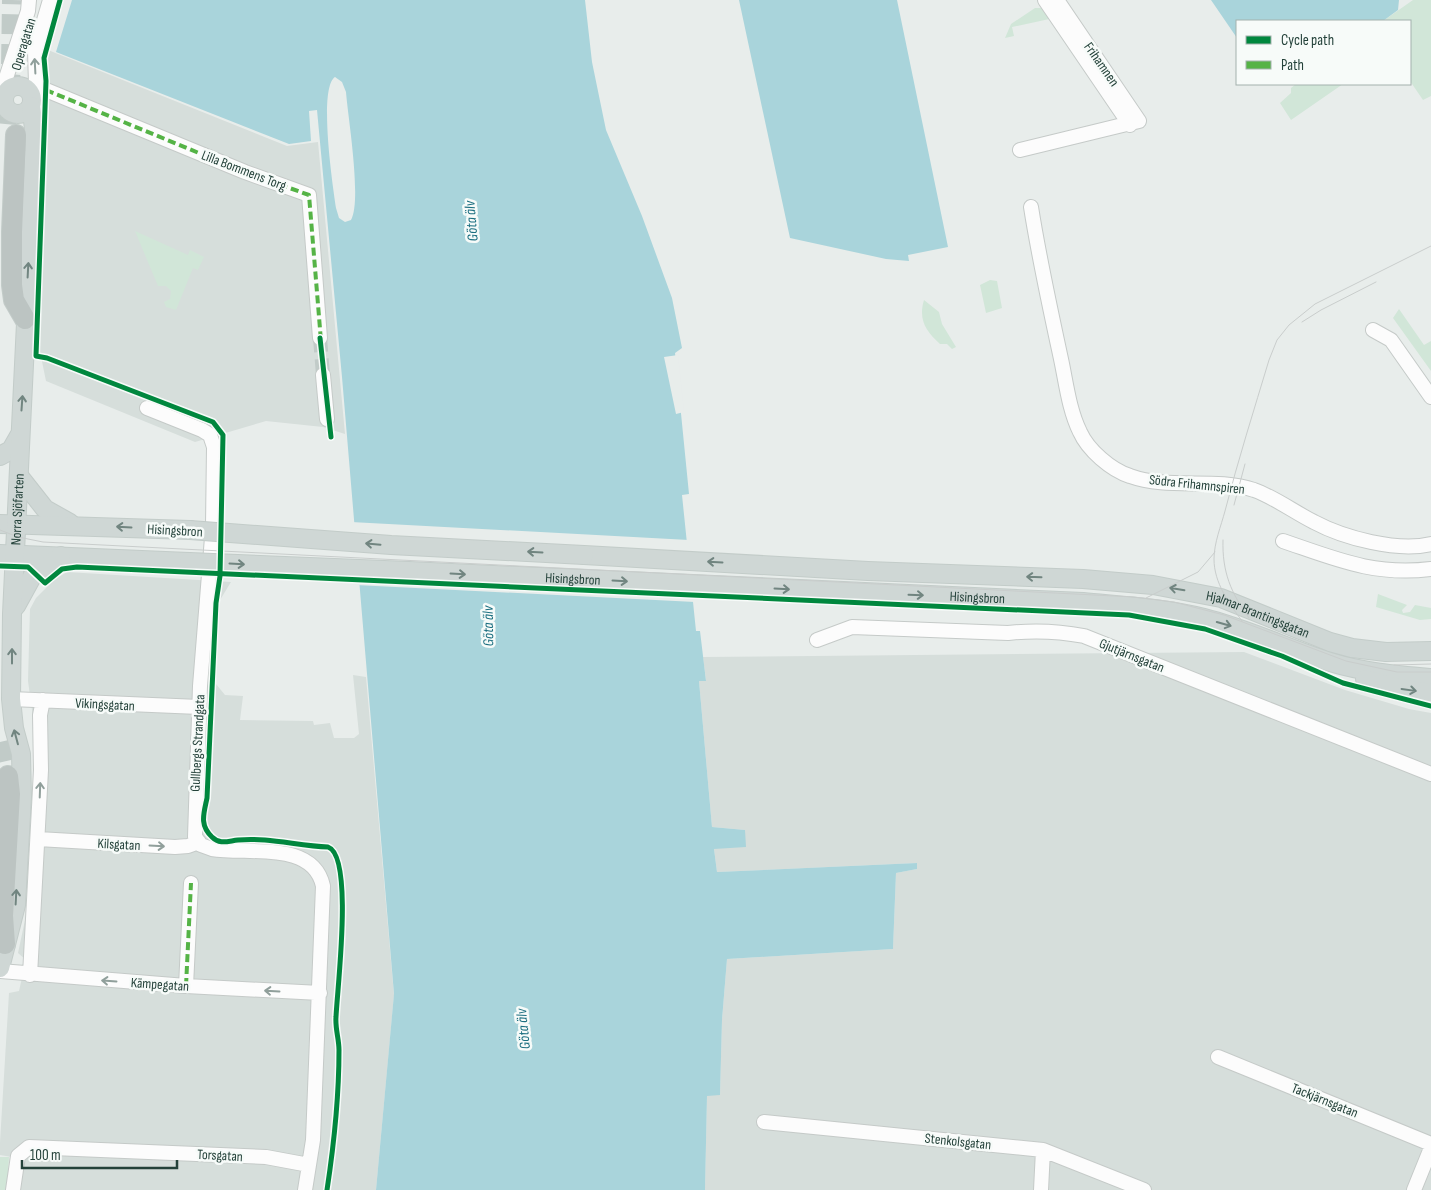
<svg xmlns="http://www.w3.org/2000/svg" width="1431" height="1190" viewBox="0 0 1431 1190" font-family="'Sofia Sans Condensed',sans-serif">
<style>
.built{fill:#d6dedb}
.green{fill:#d1e6d8}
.water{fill:#a9d4db;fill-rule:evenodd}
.pier{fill:#e8edeb}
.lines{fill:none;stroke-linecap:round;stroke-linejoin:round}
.minor-tunnel{stroke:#c1cbc8;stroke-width:14;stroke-dasharray:14 7;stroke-linecap:butt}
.highway-tunnel{stroke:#c1cbc8;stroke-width:20;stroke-dasharray:20 10;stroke-linecap:butt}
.minor-casing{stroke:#c5cac8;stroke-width:16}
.major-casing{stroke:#c3ccc9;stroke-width:20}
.highway-casing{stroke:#c3ccc9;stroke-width:22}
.minor{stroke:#fcfcfc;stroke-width:14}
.major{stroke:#cfd7d5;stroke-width:18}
.highway{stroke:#bcc4c2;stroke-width:20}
.tram{stroke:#c9cdcc;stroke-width:1}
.major-bridge-casing{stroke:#c3ccc9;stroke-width:20;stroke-linecap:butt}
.major-bridge{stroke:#cfd7d5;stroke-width:18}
.quiet{stroke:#55b346;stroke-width:4;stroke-dasharray:8 4;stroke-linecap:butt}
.cycleway-casing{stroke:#f7fbf9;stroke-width:8}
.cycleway{stroke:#00873e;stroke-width:5}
.oneway{stroke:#909f9b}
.oneway2{stroke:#718580}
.labels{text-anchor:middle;stroke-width:5;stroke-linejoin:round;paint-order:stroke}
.street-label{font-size:14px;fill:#24423a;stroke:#f7fbf9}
.water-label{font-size:15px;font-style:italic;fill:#1c6f80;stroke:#f7fbf9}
</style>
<rect width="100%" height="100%" fill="#e8edeb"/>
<path class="built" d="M48 50 287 146 318 142 345 434 323 427 266 421 195 442 46 381 38 342Z
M67 572 231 582 220 600 216 684 225 695 243 696 240 720 313 721 314 725 330 723 334 738H354L359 734 353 675 366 677 394 995 376 1190H17L12 1157 0 1155V1142L9 993 19 991 26 960 18 953 31 892 38 754 28 681 30 609 36 598 55 579Z
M1244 652 1345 690 1409 709 1431 713V1190H705L707 1095H720L722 1020 727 959 893 949 896 873 917 869V863L717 872 714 849 745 830 712 827 699 681 706 680 703 657Z"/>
<path class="green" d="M1413 0H1431V96L1423 100 1410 81V21H1383Z
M1035 8H1044L1054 18 1012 27 1014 36 1005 38 1011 24Z
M1296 84H1343L1291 120 1280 103 1291 93V88Z
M135 231 188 255 190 250 204 257 198 270 193 268 176 310 166 307 164 302 170 299 171 291 166 286H158Z
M990 280 997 281 1002 308 986 313 980 285Z
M924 300 939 312 942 324 956 347 952 349 947 344H940C926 331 918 320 924 300Z
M1399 309 1424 345 1431 341V371L1393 318Z
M1378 594 1407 605 1402 610 1403 613 1410 612 1415 605 1431 608V619L1420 620 1376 607Z
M0 1157H9L7 1190H0Z"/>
<path class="water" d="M72 0H585L592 62 606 130 642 216 672 298 682 348 675 353 689 494 682 495 696 631H700L706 681H699L712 827 745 830 746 847 714 849 717 872 917 863V869L896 873 893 949 727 959 722 1020 720 1095 707 1096 705 1190H376L394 994 342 377 317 110 309 111 311 141 289 144 56 52ZM335 77 342 82 346 92C348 118 362 200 351 220L345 222 339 218 336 208C333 187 318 88 335 77Z
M739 0H897L948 247 908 255 909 261 886 259 790 238Z
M1211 0H1399L1398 10 1383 21H1237V38Z"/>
<path class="pier" d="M678 355 684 412 676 414 664 357Z
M351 522 689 540 695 602 356 585Z"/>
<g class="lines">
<path class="minor-tunnel" d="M320 338 323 375"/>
<path class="highway-tunnel" d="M6 124 11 68 12 0
M0 742 8 776"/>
<g class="minor-casing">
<path id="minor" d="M1045 0 1130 125
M0 88 6 78 28 11 29 0
M46 90 245 172 309 195 320 338
M37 117 35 51 50 0
M1020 150 1139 121 1057 0
M1031 207C1039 258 1050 308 1061 359 1066 382 1069 410 1080 432 1088 450 1111 470 1130 476 1169 490 1214 477 1254 490 1274 497 1294 512 1314 522 1344 538 1397 552 1431 544
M1373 330 1391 340 1431 397
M323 375 327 419
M147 408 202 430 210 435 214 447 213 525 200 686 195 837 201 845 212 849C248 855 313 840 323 886L313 1140 305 1190
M1283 541C1336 559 1374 576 1431 569
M817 640 852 627 1008 633C1034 630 1058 631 1084 636L1431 774
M11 699 199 707
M38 839 175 847 188 846 199 842
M0 971 186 986 320 993
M30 975 41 770 40 715 43 700
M186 986 191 883
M1218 1057 1431 1144
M764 1122 1043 1150 1144 1190
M13 1190 18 1156 29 1147 266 1157 309 1165
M1041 1190 1043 1150
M1414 1190 1431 1148"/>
</g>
<g class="major-casing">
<g id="major">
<circle cx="18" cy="100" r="14"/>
<path d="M0 456 11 450 19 436"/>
<path d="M19 476 45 509 70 523"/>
<path d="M0 524 190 530"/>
<path d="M0 554 189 562"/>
<path id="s1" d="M584 555 868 571 1083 579 1153 585 1221 598 1330 642 1352 648 1386 652 1431 651"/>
<path id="s2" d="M409 571 1083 602C1124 606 1165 608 1204 618 1247 629 1287 648 1330 662 1362 672 1397 675 1431 678"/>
<path d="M16 606 33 575 61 556"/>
<path d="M1365 679 1392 687 1431 693"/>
<path id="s3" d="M0 968 16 905 22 797 21 754 14 728 11 699 12 614 35 136 31 106"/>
</g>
</g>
<g class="highway-casing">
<path id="highway" d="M16 135 12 232V285L14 300 25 319
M5 944 3 916 10 794 8 776"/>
</g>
<use href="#minor" class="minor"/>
<use href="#major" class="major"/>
<use href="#highway" class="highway"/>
<path class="tram" d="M1302 322 1321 310 1376 282
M1234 505 1245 464
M0 530 18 537 43 542 1134 597 1174 602 1224 615 1346 661 1397 672H1431
M1223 540C1222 572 1231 593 1249 618
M1146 598 1198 572 1215 552
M1242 621C1229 603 1214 583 1214 559 1214 543 1221 526 1225 511 1238 460 1254 410 1269 360L1277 340 1289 325 1315 304 1431 246
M1394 665 1431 664"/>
<g class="major-bridge-casing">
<path id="major-bridge" d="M190 530 391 545 584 555
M189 562 409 571"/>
</g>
<use href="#major-bridge" class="major-bridge"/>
<path class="quiet" d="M46 90 245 172 309 195 321 341
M186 986 191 883"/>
<g class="cycleway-casing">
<path id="cycleway" d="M60 0 44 58 46 81 36 356 47 358 213 422 223 435 220 576 216 603 207 798C204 813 199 825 212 837 220 845 228 841 238 840 268 837 298 846 328 847 354 856 337 990 336 1017 335 1028 339 1039 339 1050 339 1097 334 1144 327 1190
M320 338 331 437
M0 566 28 567 45 583 62 569 77 567 1129 615 1205 629 1282 656 1343 683 1431 706"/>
</g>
<use href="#cycleway" class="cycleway"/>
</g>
<defs><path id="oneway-shaft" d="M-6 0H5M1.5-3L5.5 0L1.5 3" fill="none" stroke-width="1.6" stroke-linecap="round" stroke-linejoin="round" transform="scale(1.25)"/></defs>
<g class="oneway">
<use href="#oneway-shaft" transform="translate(35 66) rotate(-93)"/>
<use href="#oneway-shaft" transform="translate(40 790) rotate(-88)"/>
<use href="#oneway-shaft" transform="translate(157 846) rotate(3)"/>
<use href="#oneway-shaft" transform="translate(109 981) rotate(-176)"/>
<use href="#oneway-shaft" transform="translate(272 991) rotate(-177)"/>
</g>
<g class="oneway2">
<use href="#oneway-shaft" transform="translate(28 270) rotate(-87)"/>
<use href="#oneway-shaft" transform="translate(22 403) rotate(-86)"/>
<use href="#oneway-shaft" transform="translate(124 527) rotate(-177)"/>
<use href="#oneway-shaft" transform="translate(373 544) rotate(-175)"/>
<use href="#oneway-shaft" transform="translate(535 552) rotate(-177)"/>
<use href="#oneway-shaft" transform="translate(715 562) rotate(-177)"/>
<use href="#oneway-shaft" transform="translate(237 564) rotate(3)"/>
<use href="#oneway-shaft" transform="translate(458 574) rotate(3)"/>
<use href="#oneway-shaft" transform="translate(1034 577) rotate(-178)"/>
<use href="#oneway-shaft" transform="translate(620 581) rotate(3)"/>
<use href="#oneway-shaft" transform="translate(782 589) rotate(3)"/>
<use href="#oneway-shaft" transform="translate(1177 589) rotate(-171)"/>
<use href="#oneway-shaft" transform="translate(916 595) rotate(2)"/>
<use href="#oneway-shaft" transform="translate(1224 624) rotate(16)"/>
<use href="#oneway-shaft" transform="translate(12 656) rotate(-90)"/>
<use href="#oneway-shaft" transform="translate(1409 690) rotate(8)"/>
<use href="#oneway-shaft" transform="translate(16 737) rotate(-105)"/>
<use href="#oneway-shaft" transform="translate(16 897) rotate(-87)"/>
</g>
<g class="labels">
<g class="street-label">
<text transform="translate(23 44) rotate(-73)" y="5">Operagatan</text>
<text transform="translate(1102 64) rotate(55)" y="5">Frihamnen</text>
<text transform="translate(244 170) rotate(21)" y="5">Lilla Bommens Torg</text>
<text transform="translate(1197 484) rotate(6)" y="5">Södra Frihamnspiren</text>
<text dy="5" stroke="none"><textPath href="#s3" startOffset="462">Norra Sjöfarten</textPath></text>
<text transform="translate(175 530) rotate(3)" y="5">Hisingsbron</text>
<text dy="5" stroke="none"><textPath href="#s2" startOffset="164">Hisingsbron</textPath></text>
<text dy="5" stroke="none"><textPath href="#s2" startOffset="569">Hisingsbron</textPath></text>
<text dy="5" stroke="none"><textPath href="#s1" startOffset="679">Hjalmar Brantingsgatan</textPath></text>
<text transform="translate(1132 655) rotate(22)" y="5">Gjutjärnsgatan</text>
<text transform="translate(105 704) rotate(3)" y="5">Vikingsgatan</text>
<text transform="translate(197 743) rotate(-87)" y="5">Gullbergs Strandgata</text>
<text transform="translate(119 844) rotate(3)" y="5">Kilsgatan</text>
<text transform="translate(160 984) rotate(4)" y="5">Kämpegatan</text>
<text transform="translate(1325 1100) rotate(22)" y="5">Tackjärnsgatan</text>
<text transform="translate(958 1141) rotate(6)" y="5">Stenkolsgatan</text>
<text transform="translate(220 1155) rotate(3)" y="5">Torsgatan</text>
</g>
<g class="water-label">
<text transform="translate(471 221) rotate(-95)" y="5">Göta älv</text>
<text transform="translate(488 626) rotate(-91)" y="5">Göta älv</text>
<text transform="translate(523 1029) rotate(-96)" y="5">Göta älv</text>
</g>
</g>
<rect x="1236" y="20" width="175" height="65" fill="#f7fbf9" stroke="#a3b1ad"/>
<rect x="1246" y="36" width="25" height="8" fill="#00873e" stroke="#a3b1ad"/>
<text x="1281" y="45" font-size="15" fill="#24423a">Cycle path</text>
<rect x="1246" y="61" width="25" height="8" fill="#55b346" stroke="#a3b1ad"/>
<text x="1281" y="70" font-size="15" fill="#24423a">Path</text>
<path d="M22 1160v8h155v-8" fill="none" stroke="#24423a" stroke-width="2.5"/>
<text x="30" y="1160" font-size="15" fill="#24423a" stroke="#f7fbf9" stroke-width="4" paint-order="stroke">100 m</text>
</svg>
